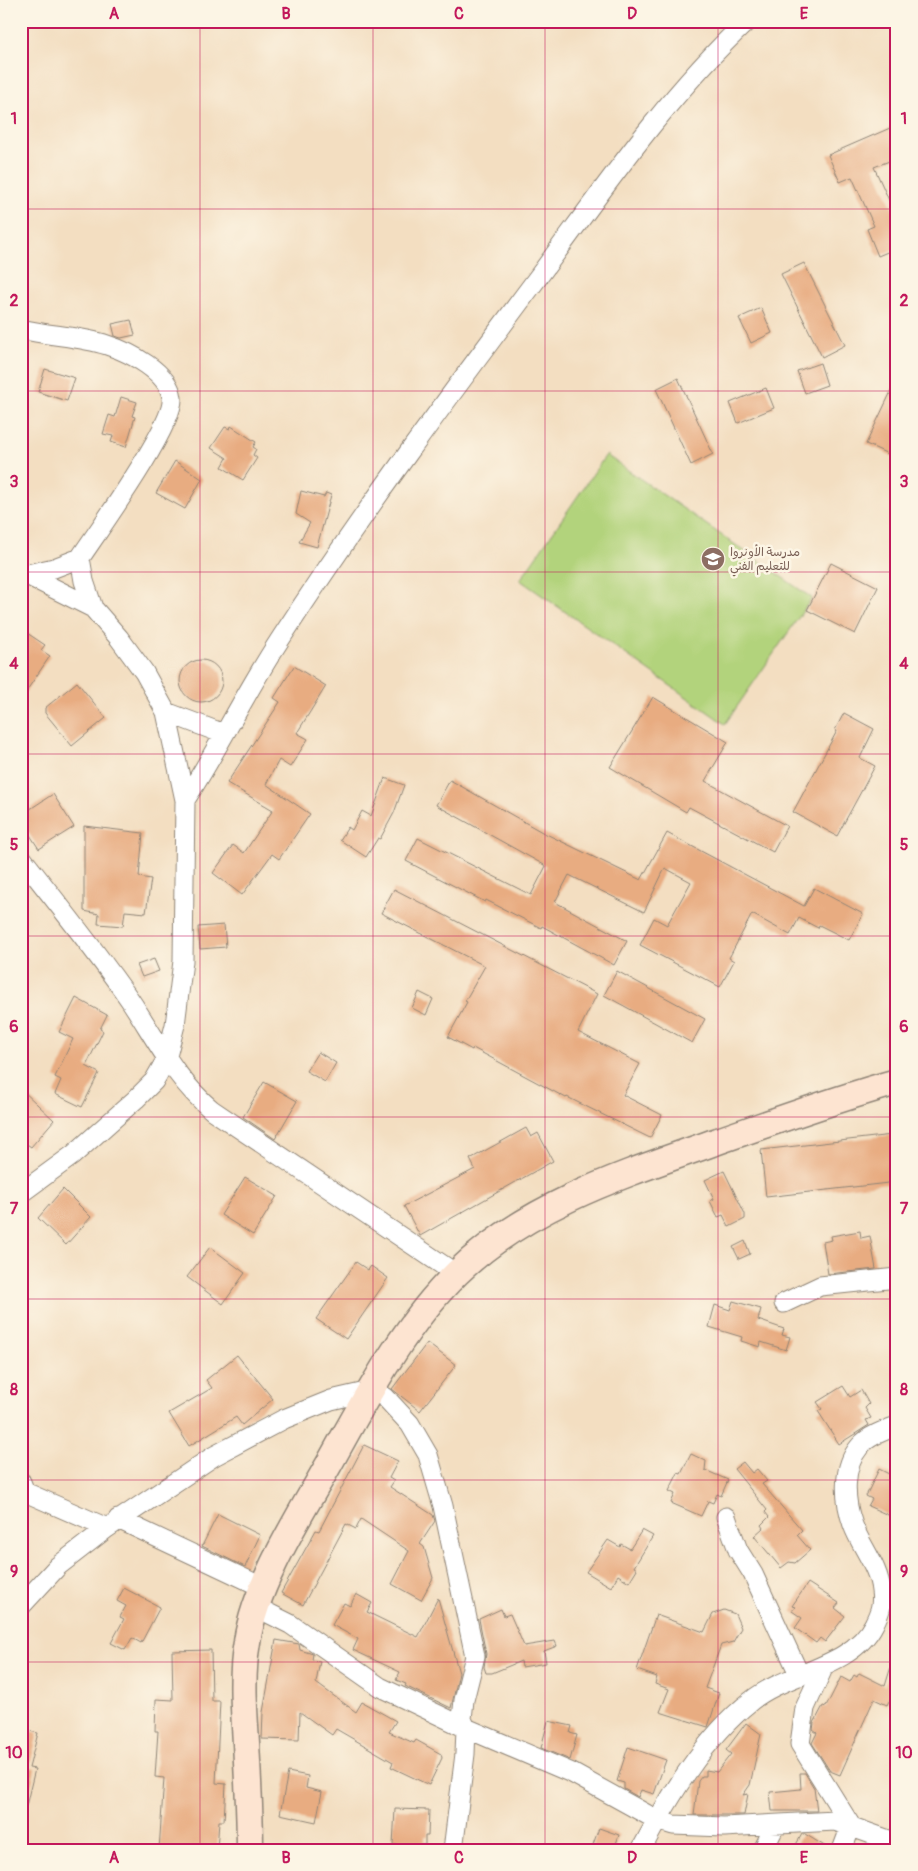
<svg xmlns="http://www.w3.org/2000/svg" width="918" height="1871" viewBox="0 0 918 1871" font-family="Pangolin,'Playpen Sans Arabic',sans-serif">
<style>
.green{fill:#b2d37b;stroke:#6e7f53}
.building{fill:#e8ac81}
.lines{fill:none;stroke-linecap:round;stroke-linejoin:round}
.minor-casing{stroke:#8f8476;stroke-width:21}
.secondary-casing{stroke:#8f8476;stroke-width:29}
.minor{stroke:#fff;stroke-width:19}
.secondary{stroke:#fde4d1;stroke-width:26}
.grid{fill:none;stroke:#c2185b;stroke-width:1;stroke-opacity:0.55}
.labels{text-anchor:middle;stroke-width:5;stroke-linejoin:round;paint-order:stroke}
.education-label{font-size:12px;fill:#785e54;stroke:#fcf5e5;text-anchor:start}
.neatline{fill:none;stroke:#c2185b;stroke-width:2}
.grid-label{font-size:16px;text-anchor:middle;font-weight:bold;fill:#c2185b}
</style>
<rect width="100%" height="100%" fill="#fcf5e5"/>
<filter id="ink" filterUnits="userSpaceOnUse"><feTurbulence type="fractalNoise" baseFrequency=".02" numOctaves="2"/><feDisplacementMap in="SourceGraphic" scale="10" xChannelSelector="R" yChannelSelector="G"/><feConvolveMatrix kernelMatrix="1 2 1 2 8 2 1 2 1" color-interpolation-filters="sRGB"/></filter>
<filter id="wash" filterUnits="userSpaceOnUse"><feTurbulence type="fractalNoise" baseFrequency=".0096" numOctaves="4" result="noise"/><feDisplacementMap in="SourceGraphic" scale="20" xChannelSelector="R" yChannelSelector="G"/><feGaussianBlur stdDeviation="1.12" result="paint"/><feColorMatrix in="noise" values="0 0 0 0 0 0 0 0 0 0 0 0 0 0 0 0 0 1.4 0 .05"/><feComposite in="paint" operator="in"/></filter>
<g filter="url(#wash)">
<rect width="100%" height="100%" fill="#f3dec1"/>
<path class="green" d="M606 455 812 598 725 724 520 580Z"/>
<g id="blocks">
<path class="building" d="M897 125V158L874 167 897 218V248L878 256 867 229 874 226 852 177 840 182 828 155Z
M804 263 845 345 822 357 781 274Z
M761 308 772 333 751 343 739 318Z
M131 320 135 335 121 338 115 336 112 324Z
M820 363 827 385 805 393 797 371Z
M45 369 75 378 67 401 38 392Z
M678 378 713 454 691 465 656 389Z
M897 379V458L866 444Z
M766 388 774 408 738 423 730 403Z
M121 397 137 402 132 416 135 417 126 447 111 442 113 436 103 434 109 415 115 417Z
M231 426 256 442 253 447 256 449 253 455 257 458 243 480 222 467 227 458 211 448 225 427 230 429Z
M175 461 202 479 185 509 156 493Z
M301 491 324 497 326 493 331 495 317 547 299 542 310 523 296 514Z
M831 563 878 587 855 634 807 610Z
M21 629 45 645 41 650 50 656 21 699Z
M180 681a21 21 0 1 1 42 0a21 21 0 1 1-42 0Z
M294 666 326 686 297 733 308 739 290 767 279 760 266 784 310 814 279 859 272 854 242 895 213 873 233 845 244 853 273 810 227 783 280 702 274 698Z
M77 682 106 718 72 746 45 713V708Z
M653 697 728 742 705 781 787 826 773 852 689 807 686 812 610 767Z
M844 713 874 729 860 758 875 766 837 836 793 812 837 731 835 730Z
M385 778 404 785 394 813 380 839 378 838 366 857 340 840 348 827 352 830 362 811 371 816Z
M450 780 542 832 641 880 667 833 804 906 814 888 863 914 849 940 819 925 818 928 799 918 790 935 752 914 729 958 734 961 720 987 640 945 654 918 667 925 691 882 665 868 644 912 569 875 555 902 627 941 614 965 542 926 541 928 486 900 485 902 406 861 418 838 531 895 546 866 436 805Z
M53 794 74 827 39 849 21 821V815Z
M84 826 143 833 139 877 151 879 146 913 125 911 123 926 98 924 99 914 84 911Z
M394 889 597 994 578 1032 640 1064 623 1095 662 1115 650 1138 567 1097 566 1098 473 1048 472 1050 448 1037 467 1002 465 1001 485 966 381 913Z
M224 925 226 947 200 949 198 927Z
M154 959 159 971 142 977 137 965Z
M617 971 705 1019 692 1043 604 995Z
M419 992 433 999 426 1015 412 1008Z
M76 998 107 1015 100 1029 103 1031 86 1066 99 1073 82 1107 55 1094 61 1080 55 1077 73 1039 59 1032Z
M318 1052 336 1063 325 1082 306 1071Z
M264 1082 297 1101 275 1139 243 1117Z
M21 1089 54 1120 31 1147 21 1140Z
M526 1128 531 1137 538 1133 553 1161 420 1236 404 1206 475 1169 470 1159Z
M892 1135 897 1182 766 1197 761 1150Z
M724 1171 745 1214V1219L729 1227 723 1215 718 1217 710 1201 714 1199 705 1180Z
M245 1177 277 1196 253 1235 221 1215Z
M63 1189 91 1217 66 1245 38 1218Z
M860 1231 861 1238 870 1236 876 1269 828 1274 823 1242 832 1240 831 1236Z
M745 1241 750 1254 739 1259 733 1247Z
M210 1247 245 1273 223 1304 187 1277Z
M356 1262 368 1270 371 1266 388 1278 346 1339 316 1319Z
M733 1301 761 1309 758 1320 784 1329 782 1335 790 1337 786 1350 761 1342 760 1347 741 1341 742 1337 709 1327 715 1305 730 1310Z
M427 1343 456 1365 420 1411 392 1389Z
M237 1355 273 1399 242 1425 236 1417 189 1446 169 1413 212 1388 206 1380Z
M843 1386 850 1397 861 1390 869 1404 865 1408 871 1418 866 1420 869 1425 839 1444 818 1411 822 1409 817 1402Z
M364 1445 398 1461 389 1478 394 1481 390 1487 433 1515 435 1521 420 1544 424 1547 433 1578 421 1600 392 1584 409 1551 361 1519 356 1529 346 1524 303 1605 281 1593 316 1530 319 1531Z
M691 1454 706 1461 705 1470 728 1480 721 1496 717 1494 713 1503 708 1501 701 1516 671 1503 675 1494 669 1491 678 1473 681 1474Z
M743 1462 752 1473 757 1469 767 1481 762 1484 802 1530 797 1535 810 1550 795 1563 789 1562 781 1568 754 1536 763 1528 761 1525 769 1517 765 1512 767 1510 734 1469Z
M879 1469 897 1478V1519L868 1506 872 1499 866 1496Z
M218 1514 260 1535 245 1567 202 1546Z
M642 1530 653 1536 634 1567 637 1569 629 1582 618 1575 611 1587 586 1572 608 1540 620 1547 621 1544 630 1549Z
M808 1583 839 1603 835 1608 845 1616 825 1642 820 1638 816 1643 795 1628 802 1618 792 1611 795 1607 792 1606Z
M124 1588 160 1607 141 1643 132 1638 125 1650 111 1643 124 1619 120 1617 126 1606 117 1601Z
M356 1594 372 1603 367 1612 418 1637 438 1598 459 1673 451 1708 405 1686 406 1684 396 1680 400 1672 353 1650 358 1639 332 1625 344 1603 350 1606Z
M501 1609 504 1616 510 1614 524 1646 555 1641 557 1646 544 1651 546 1663 522 1667 521 1661 492 1673H486L484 1667 486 1654 479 1619Z
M724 1610 735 1614 741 1628 733 1642 721 1645 705 1688 719 1693 708 1727 660 1712 669 1689 655 1684 657 1677 637 1670 656 1615 704 1632 713 1614Z
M276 1640 299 1644 300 1650 313 1654 312 1660 320 1661 316 1683 356 1712 362 1702 396 1721 389 1732 414 1743 416 1740 441 1754 442 1758 429 1785 391 1767 393 1762 336 1729 332 1735 300 1712 299 1740 262 1739 263 1712Z
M211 1650 212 1701H220L216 1783 226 1784 224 1821H219L217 1850H159L164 1778 155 1777 158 1731H155L156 1699 173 1700 172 1651Z
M894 1657H897V1704L889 1701 887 1705 874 1699 840 1775 830 1771 812 1743 817 1733 813 1730 814 1723 823 1706 826 1707 841 1677 850 1682 854 1675 857 1677 859 1673 885 1686Z
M548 1721 572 1726 570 1733 577 1735 570 1760 541 1748Z
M746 1723 761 1734 750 1785 743 1795 748 1794 744 1815H694L698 1781 702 1776H706V1770L717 1772 731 1754 726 1750Z
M21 1729 38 1733 29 1768 35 1769 26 1806 21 1805Z
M628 1747 666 1760 654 1794 641 1790 638 1797 624 1789V1783L617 1781Z
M288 1772 308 1776 306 1788 322 1792 316 1822 280 1814Z
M800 1773H805L814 1788 817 1811H772L770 1792 801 1789Z
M395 1809 429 1810 428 1836H425V1845H393Z
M599 1828 619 1835 614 1850H591Z
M802 1834H805L831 1850H793Z"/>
</g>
</g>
<g filter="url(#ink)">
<use href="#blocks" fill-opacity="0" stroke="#8f8476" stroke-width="1"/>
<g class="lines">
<g class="minor-casing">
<path id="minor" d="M21 329C49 336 80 336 107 345 129 352 169 372 172 398 175 424 98 531 80 558L84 581 93 608
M21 572 93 608 119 638 144 672 166 712 185 800 183 961 175 1025 166 1060 154 1081 136 1099 73 1155 21 1193
M28 574 54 568 80 558
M166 712 224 734
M185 800C219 748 246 691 281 638 362 513 450 395 539 276 604 188 667 96 747 21
M21 857C58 904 96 951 130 1000 156 1039 175 1079 212 1110L456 1274
M784 1303 820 1286 897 1278
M21 1482 25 1492 107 1528
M726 1517 738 1550 753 1574 800 1676
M118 1519 264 1588
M21 1606 58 1566 107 1528 214 1456 284 1419 331 1400 370 1391 385 1397 410 1424 428 1455 443 1506 475 1656 464 1700 462 1719 466 1728 465 1754 453 1850
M256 1607 290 1624 380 1687 466 1728 572 1773 657 1820 673 1825 724 1827 835 1821 897 1843
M824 1666 805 1708 800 1744 851 1826
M641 1850C669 1797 704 1738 751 1701 786 1672 852 1668 874 1624 880 1612 883 1604 881 1591 879 1567 861 1547 853 1525 844 1500 842 1467 860 1446 868 1436 885 1430 897 1426
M763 1850 775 1826
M842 1850 851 1826"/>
</g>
<g class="secondary-casing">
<path id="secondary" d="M250 1850C250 1814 248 1779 246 1743 244 1709 241 1675 247 1642 255 1585 300 1515 329 1464 366 1398 402 1327 457 1273 527 1205 625 1174 715 1142 776 1121 835 1099 897 1082"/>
</g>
<use href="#minor" class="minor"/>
<use href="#secondary" class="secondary"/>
</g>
</g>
<path class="grid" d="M200 21V1850M373 21V1850M545 21V1850M718 21V1850M21 209H897M21 391H897M21 572H897M21 754H897M21 936H897M21 1117H897M21 1299H897M21 1480H897M21 1662H897"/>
<defs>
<g id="university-disc" transform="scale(1.25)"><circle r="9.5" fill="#8d6e63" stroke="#fcf5e5"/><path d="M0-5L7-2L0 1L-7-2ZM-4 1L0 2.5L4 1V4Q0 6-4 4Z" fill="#fff"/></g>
</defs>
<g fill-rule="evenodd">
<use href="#university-disc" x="713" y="559"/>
</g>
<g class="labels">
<g class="education-label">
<text x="730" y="556">مدرسة الأونروا<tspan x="730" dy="14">للتعليم الفني</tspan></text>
</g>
</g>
<rect width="918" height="1871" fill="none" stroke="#fcf5e5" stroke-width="55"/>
<rect x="28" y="28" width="862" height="1816" class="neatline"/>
<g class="grid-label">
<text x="114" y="19">A</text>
<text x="286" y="19">B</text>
<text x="459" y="19">C</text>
<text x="632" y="19">D</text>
<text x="804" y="19">E</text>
<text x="14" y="124">1</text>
<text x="904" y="124">1</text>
<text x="14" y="306">2</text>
<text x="904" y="306">2</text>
<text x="14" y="487">3</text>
<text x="904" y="487">3</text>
<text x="14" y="669">4</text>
<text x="904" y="669">4</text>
<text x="14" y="850">5</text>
<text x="904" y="850">5</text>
<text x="14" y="1032">6</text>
<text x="904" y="1032">6</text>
<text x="14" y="1214">7</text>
<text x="904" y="1214">7</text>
<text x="14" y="1395">8</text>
<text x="904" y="1395">8</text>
<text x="14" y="1577">9</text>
<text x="904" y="1577">9</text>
<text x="14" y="1758">10</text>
<text x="904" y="1758">10</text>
<text x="114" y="1863">A</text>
<text x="286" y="1863">B</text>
<text x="459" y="1863">C</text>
<text x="632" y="1863">D</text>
<text x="804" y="1863">E</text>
</g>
</svg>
